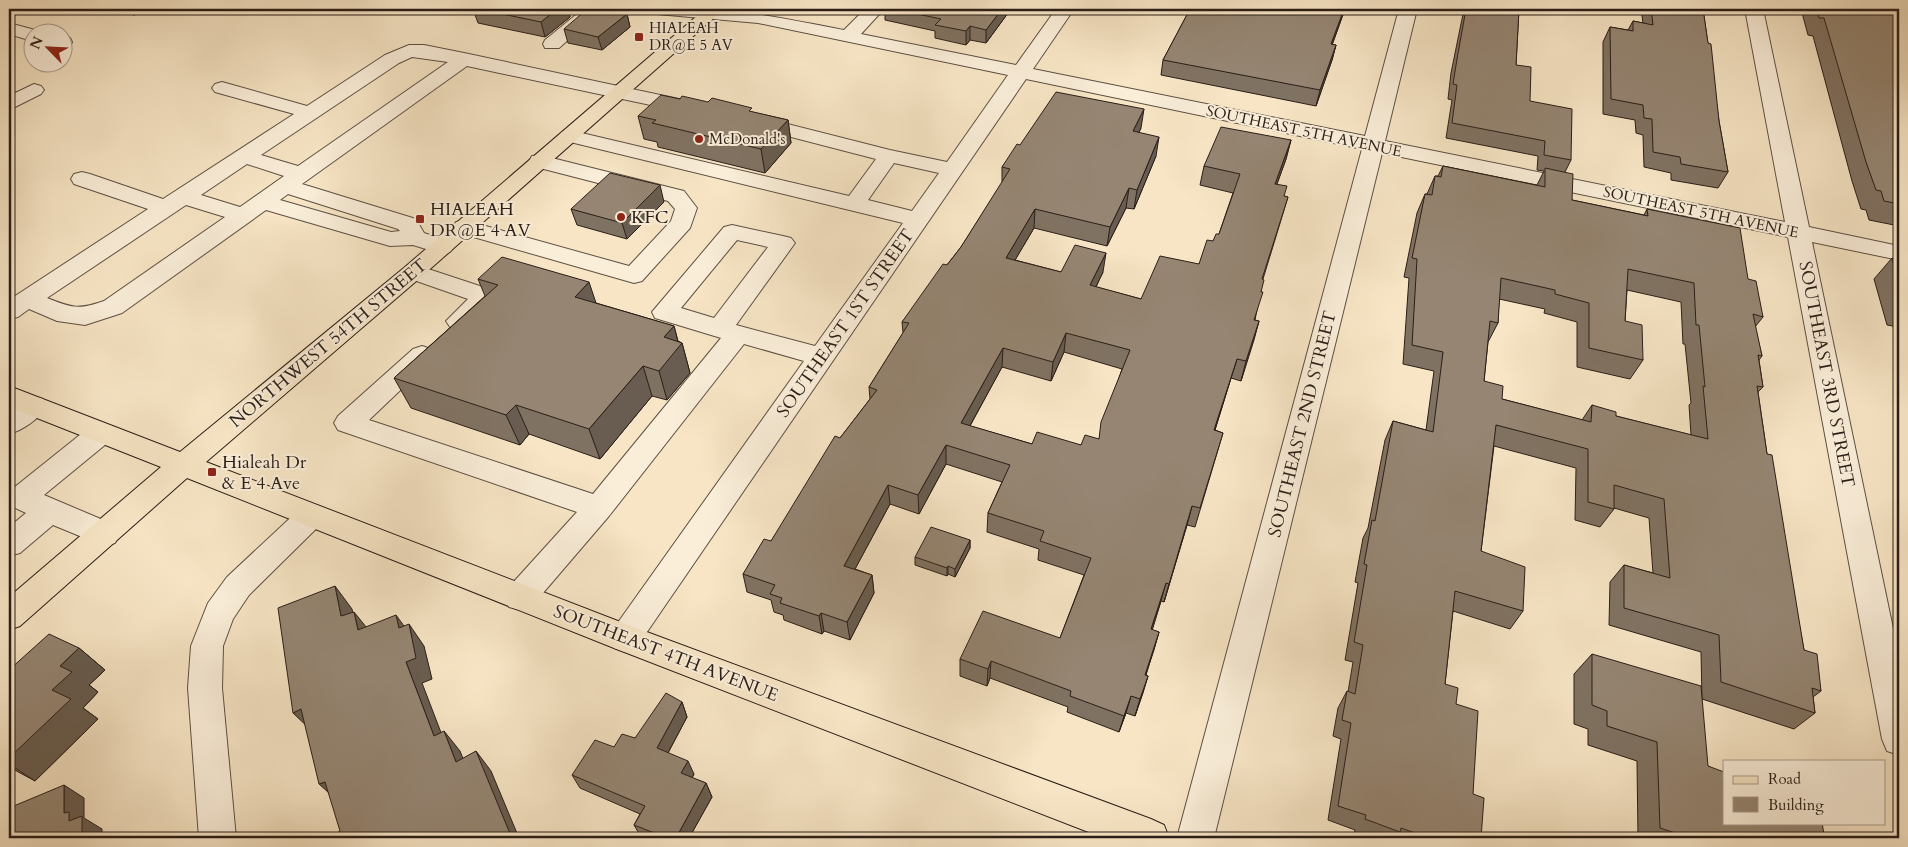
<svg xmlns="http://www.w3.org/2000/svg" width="1908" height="847" viewBox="0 0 1908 847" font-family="Cardo,serif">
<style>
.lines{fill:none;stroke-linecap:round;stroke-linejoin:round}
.minor-casing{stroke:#5d5043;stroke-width:2}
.major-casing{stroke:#2a1e18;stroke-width:2}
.minor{fill:#faeed9;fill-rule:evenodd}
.major{fill:#f7e5c5;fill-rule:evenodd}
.wall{fill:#807262;stroke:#2a1e18;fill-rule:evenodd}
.shaded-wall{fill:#685d50;stroke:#2a1e18}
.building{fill:#958572;stroke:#2a1e18;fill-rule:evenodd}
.poi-dot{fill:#8f2418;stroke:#faeed9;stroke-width:2}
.labels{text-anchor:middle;stroke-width:4;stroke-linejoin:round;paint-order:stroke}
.far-poi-label{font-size:15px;fill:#2a1e18;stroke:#faeed9;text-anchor:start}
.far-street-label{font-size:15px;fill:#2a1e18;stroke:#faeed9}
.poi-label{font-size:18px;fill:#2a1e18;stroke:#faeed9;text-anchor:start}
.street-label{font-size:18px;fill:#2a1e18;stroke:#faeed9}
</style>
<rect width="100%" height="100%" fill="#f7e5c5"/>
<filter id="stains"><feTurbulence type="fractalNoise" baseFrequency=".004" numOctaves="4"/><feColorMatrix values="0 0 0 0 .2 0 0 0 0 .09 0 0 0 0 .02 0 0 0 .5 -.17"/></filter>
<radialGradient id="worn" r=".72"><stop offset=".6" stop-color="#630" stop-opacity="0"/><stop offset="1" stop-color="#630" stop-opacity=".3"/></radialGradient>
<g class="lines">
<g class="minor-casing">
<path id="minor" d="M583 9H603L559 48H545L543 44 545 40Z
M648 9C716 4 778 17 844 30L865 9H884L861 34 1016 65 1056 9H1074L1033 69 1365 136 1399 9H1417L1385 141 1785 222 1745 9H1763L1809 227 1899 246V260L1812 242 1899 657V755L1887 751 1882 739 1788 237 1382 153 1214 838H1177L1362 149 1026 79 636 648 625 652 614 648 609 638 614 628 804 361 744 344 609 516 531 607 520 610 509 607 504 597 509 587 577 512 338 430 334 423 338 416 413 349 422 346 431 349 435 355 431 361 369 420 593 494 721 338 655 318 652 312 724 227 732 225 783 236 791 238 795 243 736 325 815 346 903 223 562 140 559 136 562 132 569 130 849 196 876 159 745 125 742 121 745 117 752 115 890 150 947 162 1008 75 758 23 657 14 651 13ZM894 163 939 173 912 211 868 200ZM737 240 768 247 714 318 681 308Z
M9 23 39 31V32H32V41L9 34Z
M62 36 70 38 72 42 70 46 62 48Z
M409 45H424L464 53 693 102 700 104 703 108 700 112 693 114 467 66 302 184 416 219 424 233 450 242 454 247 450 252 442 254 413 245 390 246 266 210 122 313 85 325 57 321 29 309 18 317 9 319V300L148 209 74 184 71 179 74 174 82 172 90 174 163 199 294 114 215 92 212 88 215 84 222 82 307 106 385 55ZM412 57 448 62 298 166 261 155 399 63ZM247 164 284 176 240 207 201 195ZM288 194 398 229 400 231 391 232 280 200ZM186 205 225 217 104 301C79 310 72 308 47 298Z
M34 84 41 86 44 90 41 94 9 110V96Z
M540 155 684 191 697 208 690 228 642 281 634 283 456 232 453 227 456 222 464 220 629 266 671 221 675 209 668 201 532 166 529 161 532 156Z
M413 264 495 291 498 297C489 312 469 332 450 327L446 321 468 299 405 277 401 272 405 267Z
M33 396 43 399 47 406C39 419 23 430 9 434V410L23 399Z
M101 423 111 426 115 433 111 440 44 495 115 525 119 534 115 543 104 546 53 525 20 553 9 556V527L26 513 11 506 9 493 11 490 91 426Z
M311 504 321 508 326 516 321 524 249 595 233 619 223 646 222 688 236 838H199L188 688 191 646 208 603 227 577 301 508Z"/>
</g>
<g class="major-casing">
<path id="major" d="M705 9H724L421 277 206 462 636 628 1151 819 1164 825 1169 838H1104L614 648 187 478 20 626 9 630V597L161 467 9 407V386L180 452 405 267Z"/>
</g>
<use href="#minor" class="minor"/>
<use href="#major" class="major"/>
</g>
<path class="wall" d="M109 9H147L134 15Z
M473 9H568L570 17 545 37 478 23Z
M885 9H1011L986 43 970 40 966 45 935 38V31L885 20Z
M1190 9H1345L1332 45H1336L1332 60 1316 106 1161 75 1163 60Z
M1464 9H1519L1516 65 1530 101 1571 160 1565 172 1572 200 1644 215 1647 209 1748 279 1763 317 1755 327 1762 356 1759 360 1763 387 1758 392 1767 454 1804 650 1821 691 1813 697 1815 713 1794 729 1702 699 1701 652 1609 625 1610 582 1624 565 1653 573 1649 518 1614 508V509L1600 527 1575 520 1576 468 1494 446 1481 551 1523 611 1510 629 1453 611 1445 684 1456 704 1481 838H1366L1354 834 1355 830 1328 820 1341 739 1333 736 1338 708 1347 691 1348 692 1353 662 1345 660 1358 583 1355 582 1363 538 1368 528 1385 440 1393 421 1426 430 1434 371 1403 364 1409 278 1404 277 1417 213 1425 194H1427L1435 176H1438L1443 166 1537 185 1544 171 1537 170 1538 156 1446 138 1452 100 1448 99 1451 73ZM1627 290 1681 302 1683 344H1685L1691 403 1689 405 1691 435 1616 416 1592 405 1582 420 1502 399 1484 381 1488 342 1498 323 1499 299 1545 309 1544 313 1577 322V367L1630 379 1643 360 1625 321Z
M1641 9H1703L1719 121 1728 172 1718 188 1671 180V173L1644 167 1643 135 1636 133 1635 120 1603 114V42L1610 27 1628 30 1633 21 1643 23Z
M1801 9H1899V226L1869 220 1866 210 1861 209 1852 181 1813 36 1808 35Z
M627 14 630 27 602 50 568 43 564 29Z
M680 99 752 112 788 120 791 143 765 173 658 147 657 142 644 139 638 116Z
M1141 128 1139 132 1156 156 1134 209 1126 208 1107 246 1034 228 1015 260 1061 272H1103L1096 287 1141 299 1199 264 1213 241 1219 234 1233 193 1200 185 1204 166 1291 140 1286 159 1277 184 1284 196 1288 197 1263 279 1255 320 1259 321 1241 381 1231 378 1215 430 1223 433 1195 527 1187 525 1164 602 1161 601 1152 630 1159 632 1146 675 1148 676 1135 716 1126 713 1119 732 1067 712 1068 707 990 678 987 686 960 676V659L1060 638 1084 575 1038 560 1039 549 987 532 988 513 1002 482 946 464 919 514 890 504 855 569 872 575 874 593 850 640 824 631 822 634 784 620 783 615 774 612 771 600 747 592 743 574 771 541 840 438 870 399 869 387 903 333 902 322 961 247 1002 183V167L1020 145ZM1064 352 1122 369 1099 439 1081 445 1032 444 970 426 1002 367 1051 381Z
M664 202 627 239 577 225 571 209Z
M1892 258 1899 283V348L1893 326 1887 325 1874 279Z
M478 279 596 303 674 326 678 341 682 343 690 373 667 400 652 396 600 459 529 434 520 445 411 408 394 378 485 296Z
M970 540V548L955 577 948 574 947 576 915 565V557Z
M79 648 105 670 89 685 98 692 83 708 98 719 35 781 9 767V670Z
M1592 654 1708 766 1824 834 1835 838H1638L1637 761 1588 745V729L1574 724V674Z
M682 702 687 717 668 753 694 774 692 778 706 783 712 797 689 838H643L641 837 634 825 640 814 580 788 572 775 614 747 635 738Z"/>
<path class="shaded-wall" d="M130 9H147L134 15Z
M557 9H568L570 17 545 37 541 22Z
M613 9H632L614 24 610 10Z
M1002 9H1011L986 43V30Z
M1344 9H1345L1327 59 1331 44Z
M627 14 630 27 602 50 598 37Z
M970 26V40L966 45V31Z
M1336 45 1332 60 1316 106 1320 90Z
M9 69 14 76 9 79Z
M1144 109 1141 128 1130 150 1133 131Z
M788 120 791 143 765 173 761 149Z
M1159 137 1156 156 1134 209 1137 190Z
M1291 140 1286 159 1270 203 1275 184Z
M660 185 664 202 627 239 622 223Z
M1129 188 1126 208 1107 246 1110 227Z
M1035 209 1034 228 1005 277 1006 258Z
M1106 253 1103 272 1087 305 1090 285Z
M589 282 599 312 575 297Z
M1259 321 1254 340 1241 381 1246 361Z
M674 326 679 346 682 343 690 373 667 400 659 371 664 337Z
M1066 333 1064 352 1051 381 1053 362Z
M1003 348 1002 367 961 442V423Z
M1237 359 1231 378 1209 449 1214 430Z
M643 366 652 396 600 459 589 429Z
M516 405 529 434 520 445 506 415Z
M946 445V464L919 514 918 495Z
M888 485 890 504 847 584 844 566Z
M1192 506 1187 525 1164 602 1169 584Z
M970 540V548L955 577V569Z
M948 566V574L947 576V568Z
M872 575 874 593 850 640 847 622Z
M1166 583 1161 601 1147 647 1151 629Z
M335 586 352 609 358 638 341 616Z
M354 612 371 633 358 630Z
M821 613 824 631 822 634 819 616Z
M396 615 412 637 409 624 424 646 432 679 422 683 450 756 434 736 406 662Z
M1159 632 1154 650 1140 692 1145 675Z
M79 648 105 670 89 685 98 692 83 708 98 719 35 781 9 764V758L52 690 60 666Z
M991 661 990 678 987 686 988 669Z
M1148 676 1143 693 1135 716 1140 699Z
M1131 696 1126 713 1119 732 1124 716Z
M682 702 687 717 663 762 657 748Z
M301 709 314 733 293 713Z
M444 731 460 751 472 781 456 762Z
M476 751 491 771 519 838H507Z
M688 761 694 774 687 787 681 773Z
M325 782 340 803 319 784Z
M706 783 712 797 689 838H676Z
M64 785 84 798V818L102 829V838H82L69 821 64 813Z"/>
<path class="building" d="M478 9H557L541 22Z
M587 9H613L610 10 627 14 598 37 564 29Z
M894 9H1002L986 30 970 26 966 31 935 25 941 19Z
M1190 9H1344L1331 44 1336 45 1320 90 1163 60Z
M1466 9H1519L1516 65 1531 67 1530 101 1572 109 1571 160 1544 155 1545 141 1452 123 1457 85 1453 84 1457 59Z
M1651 9H1703L1708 43 1711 44 1719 121 1728 172 1681 164 1680 157 1653 152 1652 119 1644 118 1643 105 1611 99 1610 27 1633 31V21L1653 25Z
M1817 9H1899V204L1884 201 1881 191 1876 190 1866 162 1824 18H1819Z
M1056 92 1144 109 1133 131 1159 137 1137 190 1129 188 1110 227 1035 209 1006 258 1061 272 1075 245 1106 253 1090 285 1141 299 1160 256 1199 264 1207 240 1213 241 1216 234H1219L1240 174 1204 166 1221 127 1291 140 1275 184 1287 186 1284 196 1288 197 1262 279 1264 280 1261 292H1263L1254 320 1259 321 1246 361 1237 359 1214 430 1223 433 1200 508 1192 506 1169 584 1166 583 1151 629 1159 632 1145 675 1148 676 1140 699 1131 696 1124 716 1070 696 1071 691 991 661 988 669 960 659 983 611 1060 638 1091 558 1040 541 1044 531 988 513 1010 465 946 445 918 495 888 485 844 566 872 575 847 622 821 613 819 616 780 603 782 598 770 594 775 585 743 574 764 539 771 541 835 436 840 438 877 390 869 387 909 323 902 322 943 264 947 265 961 247 1010 169 1002 167 1017 144 1020 145ZM1066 333 1130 350 1101 422 1099 439 1085 435 1081 445 1037 432 1032 444 961 423 1003 348 1053 362Z
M661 95 680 99 682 96 708 102 712 98 752 108 749 111 788 120 761 149 652 123 656 120 638 116Z
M1443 166 1545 187V168L1573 174 1572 200 1648 216 1647 209 1740 228 1748 279 1756 281 1763 317 1753 314 1762 356 1758 355 1763 387 1757 386 1767 454 1772 455 1804 650 1817 654 1821 691 1812 688 1815 713 1721 682 1719 635 1624 608V565L1670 578 1664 499 1614 485V509L1588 502V449L1496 425 1481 551 1525 567 1523 611 1455 591 1445 684 1458 688 1456 704 1478 711 1473 794 1484 798 1481 838H1429L1401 828 1400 832 1365 819 1366 815 1338 806 1351 723 1342 720 1347 691 1355 694 1363 645 1354 642 1367 565 1364 564 1372 520 1375 521 1393 421 1433 432 1443 352 1412 345 1417 259 1412 258 1425 194 1432 195 1435 176 1441 177ZM1628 269 1694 283 1696 325H1699L1705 387 1703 386 1708 439 1616 416V412L1592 405 1591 422 1502 399 1503 386 1484 381 1490 321 1498 323 1501 278 1555 290V294L1589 303V348L1643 360 1642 325 1625 321Z
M610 173 660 185 622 223 571 209Z
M502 257 589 282 575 297 674 326 664 337 682 343 659 371 643 366 589 429 516 405 506 415 394 378 498 285 478 279Z
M1892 258 1899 260V283Z
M931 527 970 540 955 569 948 566 947 568 915 557Z
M335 586 341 616 354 612 358 630 396 615 399 628 409 624 416 658 406 662 434 736 444 731 456 762 476 751 511 836 507 838H331V837L340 831 325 782 319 784 301 709 293 713 278 608Z
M49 634 79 648 60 666 72 672 52 690 71 699 9 758V670Z
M1592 654 1701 686 1708 766 1724 772V823H1822L1824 834 1835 838H1675V833L1660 828 1657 742 1607 726V711L1592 705Z
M666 693 682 702 657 748 688 761 681 773 706 783 676 838H667L634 825 645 806 572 775 595 740 614 747 622 734 635 738Z
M64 785V813L69 812V821L82 816V838H9V808Z"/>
<g class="poi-dot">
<rect x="634" y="32" width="10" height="10" rx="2.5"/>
<circle cx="699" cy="139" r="5"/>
<circle cx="621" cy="217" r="5"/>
<rect x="415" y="214" width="10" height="10" rx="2.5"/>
<rect x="207" y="467" width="10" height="10" rx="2.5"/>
</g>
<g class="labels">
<g class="far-poi-label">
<text x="649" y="33">HIALEAH<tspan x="649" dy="17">DR@E 5 AV</tspan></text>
<text x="709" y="144">McDonald's</text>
</g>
<g class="far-street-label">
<text transform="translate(1304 131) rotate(12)" y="5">SOUTHEAST 5TH AVENUE</text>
<text transform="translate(1701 212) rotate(12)" y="5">SOUTHEAST 5TH AVENUE</text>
</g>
<g class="poi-label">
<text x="430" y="215">HIALEAH<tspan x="430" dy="21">DR@E 4 AV</tspan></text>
<text x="631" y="223">KFC</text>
<text x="222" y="468">Hialeah Dr<tspan x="222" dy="21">&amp; E 4 Ave</tspan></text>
</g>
<g class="street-label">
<text transform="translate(845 323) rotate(-55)" y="6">SOUTHEAST 1ST STREET</text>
<text transform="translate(328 343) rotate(-40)" y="6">NORTHWEST 54TH STREET</text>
<text transform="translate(1827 374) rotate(79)" y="6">SOUTHEAST 3RD STREET</text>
<text transform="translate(1302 424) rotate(-76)" y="6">SOUTHEAST 2ND STREET</text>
<text transform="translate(666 653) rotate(21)" y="6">SOUTHEAST 4TH AVENUE</text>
</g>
</g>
<rect width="1908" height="847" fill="none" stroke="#f7e5c5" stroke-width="30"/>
<rect x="10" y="10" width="1888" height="827" fill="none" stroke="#2a1e18" stroke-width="2.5"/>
<rect x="15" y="15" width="1878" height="817" fill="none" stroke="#2a1e18"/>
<rect x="1723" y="760" width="162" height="65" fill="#faeed9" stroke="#a79b8c"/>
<rect x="1733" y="776" width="25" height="8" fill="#f7e5c5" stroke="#a79b8c"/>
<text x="1768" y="784" font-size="15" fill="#2a1e18">Road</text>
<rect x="1733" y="797" width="25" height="15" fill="#958572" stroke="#a79b8c"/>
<text x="1768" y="810" font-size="15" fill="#2a1e18">Building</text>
<g transform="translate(48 48) rotate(294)"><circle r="24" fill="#faeed9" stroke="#a79b8c"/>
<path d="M0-4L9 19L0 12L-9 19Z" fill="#8f2418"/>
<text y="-8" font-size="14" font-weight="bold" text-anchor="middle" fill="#2a1e18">N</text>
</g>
<rect width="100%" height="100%" filter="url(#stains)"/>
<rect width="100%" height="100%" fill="url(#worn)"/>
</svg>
